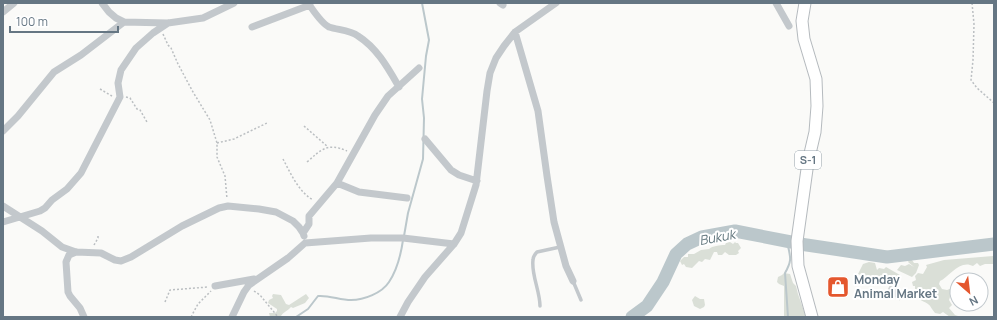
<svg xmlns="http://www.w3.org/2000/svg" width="997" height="320" viewBox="0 0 997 320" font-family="Manrope,sans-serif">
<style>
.green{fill:#dadfd7}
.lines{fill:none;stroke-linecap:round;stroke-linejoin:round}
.stream{stroke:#bbc7cb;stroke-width:2}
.river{stroke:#bbc7cb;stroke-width:13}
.building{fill:#aab3b9;stroke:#dcdcda}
.primary-casing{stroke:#b5babe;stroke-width:13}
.path{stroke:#bbbfc2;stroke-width:1.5;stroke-dasharray:2 2;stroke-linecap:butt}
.service{stroke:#c3c8cc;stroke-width:3.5}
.minor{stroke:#c3c8cc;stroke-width:7}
.primary{stroke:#fff;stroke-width:11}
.labels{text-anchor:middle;stroke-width:4;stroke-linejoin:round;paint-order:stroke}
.shield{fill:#fff;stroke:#939fa8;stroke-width:1}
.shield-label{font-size:11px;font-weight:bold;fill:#657683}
.poi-label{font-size:12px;font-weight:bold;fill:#657683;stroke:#fff;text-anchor:start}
.water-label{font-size:13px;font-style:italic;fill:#60757c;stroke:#fff}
</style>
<rect width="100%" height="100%" fill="#fafaf8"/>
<path class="green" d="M730 242 733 244 735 242 736 243H738L741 248 738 251 739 253 736 255H729L725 252 722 255H718L717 252H714L710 260 705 259 702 262 699 261 692 268 686 267 684 264 682 265 680 261 684 257H688V254H694L701 250 709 249C712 246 720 245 725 245L726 243Z
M994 254V264H985L980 266 977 263 973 266C960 259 949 277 940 281L939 284 942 289 947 290 955 287V289L957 288V297H954L953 292 950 293V297L949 300 952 305 949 308 955 315 961 317H950L943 312 940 314 935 313C932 310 931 306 928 304 922 300 915 299 912 292L915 289V286H913L912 282 916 280 915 276 918 273 923 274 927 267 926 265 944 260 993 256Z
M909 260H912L914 263H918L919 265 916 273 912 277 897 270 901 265 905 266 909 264 914 267 908 262Z
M869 262 875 263 877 270 879 268 884 269 886 267 900 275 901 278 899 280H894L886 285 858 274 863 264Z
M784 273 790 274 793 283 796 286 798 294 806 317H784V286L779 284 777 282 778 277 782 275Z
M273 294 281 295 286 304 289 305 306 294 309 298 305 303 293 308 291 307C288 311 283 312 281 316L270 317 269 313H275L277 311V309L268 303 269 300 273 298 272 296Z
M695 296 700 299H704L705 305 704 307 700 309 694 306 692 300Z"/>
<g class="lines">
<path class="stream" d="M404 236 408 213 423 159 424 118 422 99 426 56 429 40 422 3
M787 241C790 257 793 259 785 273L788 317
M296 317 308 309 318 296C329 295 340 300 351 300 364 300 382 293 389 282 397 270 401 254 403 240"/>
<path class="river" d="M800 244 887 257 994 244
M632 317 647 306 663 282 676 254 687 244 702 237 735 231 791 242"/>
</g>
<path class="building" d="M890 286 904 293 900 300 886 293Z"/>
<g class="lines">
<g class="primary-casing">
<path id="primary" d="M805 3 802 21 804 39 816 79 817 106 815 132 808 162 797 241 798 266 812 317"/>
</g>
<path class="path" d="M972 3 974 24 973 60 971 80 977 88 994 103
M163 34 168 45 171 48 178 64 193 92 210 120 217 143V157L225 176 227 199
M100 89 112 96
M126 97 130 98 137 109 140 110 147 122
M304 126 328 147
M217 143 234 139 267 123
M283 159C291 174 298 191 313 200
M307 162C321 150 327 142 347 151
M94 245 98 238V235
M254 291 260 295 278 317
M165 302 170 290 208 287
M191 317 198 304 211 291"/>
<path class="service" d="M573 281 581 300
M540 306C540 291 531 274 533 260 533 257 535 254 537 252L560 247"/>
<path class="minor" d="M102 3 109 12 116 18 124 22 168 23 203 18 234 3
M308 3C313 10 321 23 329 27 338 30 350 30 358 36 377 48 388 68 399 87
M500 3 503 5
M776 3 789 26
M3 12 14 3
M252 27 310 5
M515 32 538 111 547 176 554 222 566 266 573 281
M3 131 18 116 54 72 81 55 124 22
M425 139 451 170 459 175 477 181
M337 183 359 192 407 198
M3 206 42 231 62 247 76 252 101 253 115 260 121 261 131 257 182 226 219 208 228 206 259 209 276 212 293 221 299 227 303 233
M3 222 40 211 45 208 52 200 67 189 81 173 120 97 118 83 121 70 136 48 153 33 168 23
M304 236 303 233 309 224V216L337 183 375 115 388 96 419 68
M76 252 69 255 66 262 68 292 70 296 80 308 84 317
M215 286 254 279
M232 317 244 292 249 285 288 258 305 243 371 238H403L454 244
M400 317 408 302 425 277 454 244 461 233 476 185 487 91 490 73 496 58 504 46 515 32 556 3"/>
<use href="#primary" class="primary"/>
</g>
<defs>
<g id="shop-square" transform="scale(1.15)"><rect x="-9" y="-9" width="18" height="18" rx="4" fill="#e4572e" stroke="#fff"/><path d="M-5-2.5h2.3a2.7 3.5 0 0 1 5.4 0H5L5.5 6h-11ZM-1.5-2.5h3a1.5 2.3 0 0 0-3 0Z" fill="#fff"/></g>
</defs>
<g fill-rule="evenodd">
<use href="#shop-square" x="838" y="287"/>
</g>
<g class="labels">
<rect class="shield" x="795" y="151" width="26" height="18" rx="3"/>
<g class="shield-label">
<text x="808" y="164">S-1</text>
</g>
<g class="poi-label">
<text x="854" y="284">Monday<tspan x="854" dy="14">Animal Market</tspan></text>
</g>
<g class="water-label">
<text transform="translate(717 237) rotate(-11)" y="5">Bukuk</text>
</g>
</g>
<rect width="997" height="320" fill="none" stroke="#657683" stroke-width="8"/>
<g transform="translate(969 292) rotate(152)"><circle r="19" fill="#ffffff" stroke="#c1c8cd"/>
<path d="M0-3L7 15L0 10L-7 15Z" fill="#e4572e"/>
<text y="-6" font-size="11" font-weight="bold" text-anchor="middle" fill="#657683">N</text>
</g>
<path d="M10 26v6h108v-6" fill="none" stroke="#657683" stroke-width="2"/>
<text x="16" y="26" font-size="12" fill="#657683" stroke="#ffffff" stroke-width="3" paint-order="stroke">100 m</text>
</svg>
